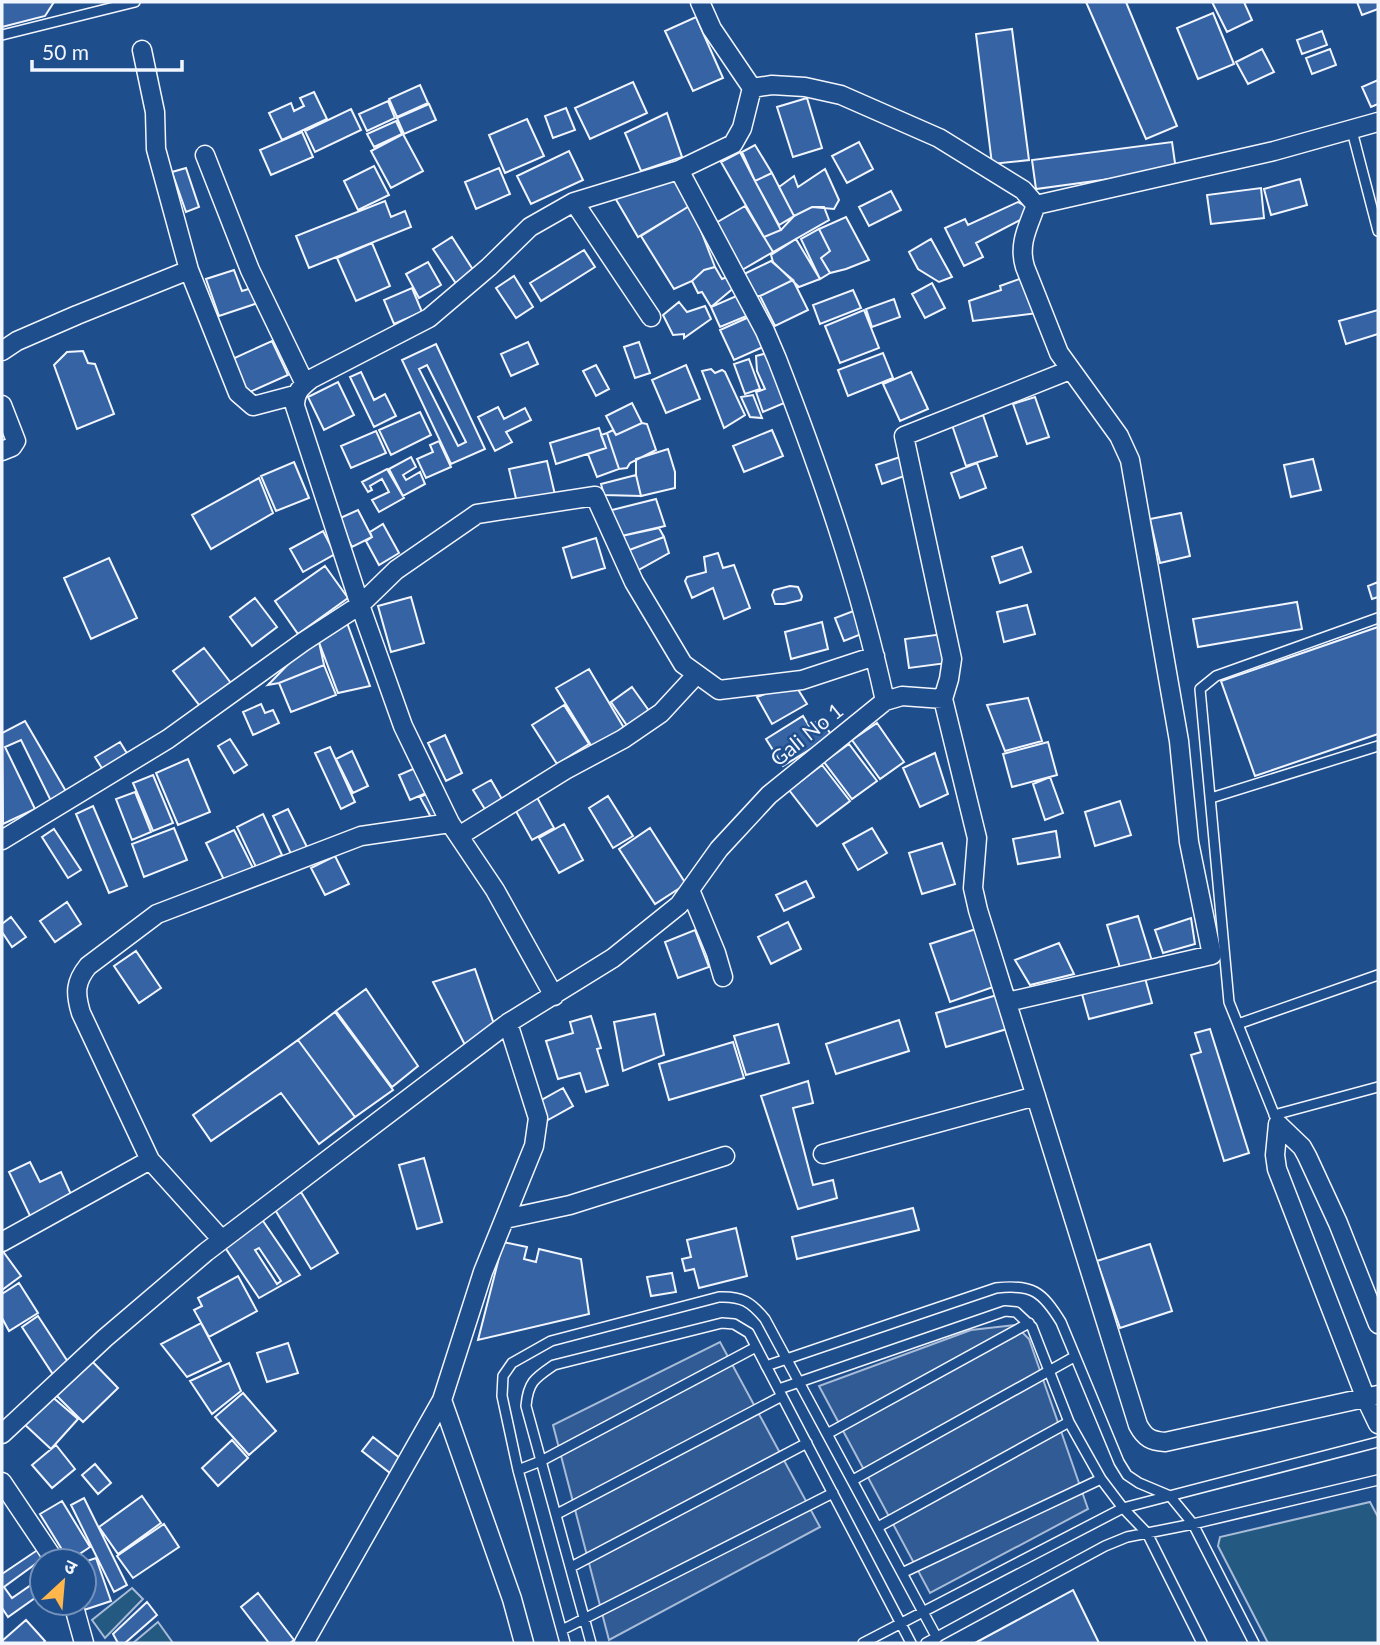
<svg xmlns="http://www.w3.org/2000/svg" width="1380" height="1645" viewBox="0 0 1380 1645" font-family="Lato,'Noto Sans Devanagari',sans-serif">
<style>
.green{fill:#245a82;stroke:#a8bbd7;stroke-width:2}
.parking{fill:#305b95;stroke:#a8bbd7;stroke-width:2}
.building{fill:#3563a3;stroke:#f2f6ff;stroke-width:2;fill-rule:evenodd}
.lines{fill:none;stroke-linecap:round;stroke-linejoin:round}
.lane-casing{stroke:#f2f6ff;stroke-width:12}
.street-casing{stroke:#f2f6ff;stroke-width:21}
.lane{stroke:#1f4e8c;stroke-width:9}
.street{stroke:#1f4e8c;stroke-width:18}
.labels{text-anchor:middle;stroke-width:5;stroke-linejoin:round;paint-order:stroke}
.street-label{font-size:21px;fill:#f2f6ff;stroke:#1f4e8c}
</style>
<rect width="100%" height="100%" fill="#1f4e8c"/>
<path class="green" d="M1370 1502 1378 1517V1643H1268L1218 1546 1220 1537Z
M132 1588 143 1599 105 1638 92 1620Z
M158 1622 173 1643H133Z"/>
<path class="parking" d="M1015 1325 1029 1339 1088 1509 930 1593 819 1386 971 1330Z
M720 1342 820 1527 609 1640 553 1425Z"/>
<path class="building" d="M2 2H54L45 16 2 27Z
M1086 2H1126L1177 126 1146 139Z
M1212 2H1244L1252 20 1227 32Z
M1357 2H1378V9L1362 15Z
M1213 13 1234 64 1198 79 1177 28Z
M696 17 723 78 693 91 665 31Z
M1012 29 1029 160 992 164 976 34Z
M1322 31 1327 45 1302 54 1297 40Z
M1262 49 1274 72 1248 84 1236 62Z
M1330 49 1336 65 1312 74 1306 58Z
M1378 80V104L1371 107 1362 87Z
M633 82 647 113 590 139 575 108Z
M420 85 428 103 397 117 389 99Z
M314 92 327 119 282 140 269 113 291 103 294 111 304 106 300 98Z
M807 98 822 148 793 157 777 107Z
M388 101 395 118 367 131 359 114Z
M429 104 436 120 404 134 397 118Z
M566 108 575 130 553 138 545 116Z
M351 109 361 130 315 152 305 131Z
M667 113 682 157 641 171 625 133Z
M527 119 544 156 505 173 489 135Z
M396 121 402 134 374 147 367 134Z
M302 132 313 157 271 175 260 150Z
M403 134 423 171 391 188 371 151Z
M859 142 873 169 847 183 832 156Z
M1172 142 1176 170 1036 189 1032 160Z
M755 145 772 173 755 181 742 152Z
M569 151 583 180 531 204 517 176Z
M740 152 755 181 781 230 764 237 721 162Z
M374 166 389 195 358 210 344 181Z
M186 168 199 207 186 212 172 172Z
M499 168 510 194 476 209 465 182Z
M825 169 839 200 834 209 812 207 794 216 779 187 794 176 798 187Z
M772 173 794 216 779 225 755 181Z
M675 174 691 205 638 237 611 191Z
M1300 179 1307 205 1271 215 1264 189Z
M1261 188 1264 218 1211 224 1207 195Z
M891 191 901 210 869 226 859 207Z
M385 201 391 217 405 211 411 227 309 268 296 236Z
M1018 202 1026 206 1028 216 976 243 983 257 964 266 945 228 965 219 968 225Z
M691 205 715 267 704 270 692 281 674 289 641 236Z
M745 206 773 252 742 270 714 224Z
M812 207H824L829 220 773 252 764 237 781 230 794 216Z
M846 217 869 260 846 269 830 273 821 258 830 251 819 229Z
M819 229 830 251 821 258 830 273 820 279 801 239Z
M452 237 477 276 459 288 433 249Z
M796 239 820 279 799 287 773 262 771 255Z
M931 239 952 277 939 282 918 269 909 252Z
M372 243 390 286 356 301 337 258Z
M584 250 595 267 541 301 530 283Z
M771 261 793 280 760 296H753L744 274Z
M428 262 441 285 419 298 406 274Z
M715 267 722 279 730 276 736 286 711 307 702 292 698 293 692 281 704 270Z
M234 270 242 291 255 287 261 302 219 316 206 279Z
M514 276 533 307 516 318 496 288Z
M1025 277 1038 313 973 321 969 301 1001 290 1000 286Z
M793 280 808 310 775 326 760 296Z
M932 283 945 308 925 318 912 294Z
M412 288 422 312 394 324 384 300Z
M853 290 861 308 820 324 813 305Z
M741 294 749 315 720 327 711 307Z
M894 299 900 317 872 327 866 309Z
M679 302 687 312 705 306 711 319 684 338V334L673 335 663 315Z
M864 310 879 348 840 363 825 326Z
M1378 310V334L1346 344 1339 321Z
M749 317 763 347 734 360 720 330Z
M272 341 288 375 243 395 228 361Z
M528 342 538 364 511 376 501 354Z
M639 342 650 373 635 378 624 347Z
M436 344 485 449 451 464 402 360ZM427 365 466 442 458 446 419 369Z
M83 351 88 363 95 364 114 414 77 429 54 365 67 352Z
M771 352 789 401 763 412 756 392 765 389 757 371 756 356Z
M883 353 893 378 848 396 838 370Z
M749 359 760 389 745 394 734 364Z
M596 365 609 389 596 396 583 371Z
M686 365 700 399 666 413 652 380Z
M711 369 715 373 722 370 725 372 745 415 724 428 702 371Z
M361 372 374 400 385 394 396 416 374 427 350 377Z
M911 372 928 409 900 421 883 384Z
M338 382 354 415 324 430 308 397Z
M753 395 762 418 750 417 741 397Z
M1035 397 1049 437 1027 444 1013 404Z
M632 403 642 423 616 435 606 416Z
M498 407 504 419 525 408 531 420 506 432 512 442 495 451 478 417Z
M420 412 431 435 391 455 379 430Z
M983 415 997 456 966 466 952 425Z
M642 423 647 424 656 450 630 463 627 468 619 469 607 433 613 430 616 435Z
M599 428 606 448 556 464 550 443Z
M772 430 783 456 744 472 733 446Z
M376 431 386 453 351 468 341 446Z
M607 433 619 469 597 477 588 454 606 448 601 435Z
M439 441 451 467 426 478 417 459 433 452 430 445Z
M668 449 675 472V488L641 496 636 475V459Z
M411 457 416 467 403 475 406 480 420 472 425 484 403 496 389 469Z
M900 457 907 475 882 484 876 465Z
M1313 459 1321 490 1291 497 1284 465Z
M547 461 556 499 518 507 509 469Z
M294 462 309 498 276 511 261 476Z
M977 463 986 488 960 498 951 473Z
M387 469 404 498 379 512 372 500 389 492 382 479 370 486 372 490 368 492 362 482Z
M636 475 641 496 604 495 601 484Z
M259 478 273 513 211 549 192 515Z
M656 499 665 526 617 537 608 511Z
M358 510 372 537 352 547 338 519Z
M1181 513 1190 556 1160 563 1150 519Z
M383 524 399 553 379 565 366 541 372 537 370 532Z
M659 528 664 537 624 552 617 537Z
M323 531 335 554 303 572 290 549Z
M664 537 669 553 633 573 624 552Z
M596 538 605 568 572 578 563 548Z
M1022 547 1031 572 1000 583 992 557Z
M718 553 723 568 734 565 750 608 724 619 713 588 692 598 685 581 687 577 706 572 704 557Z
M109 558 137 618 91 639 64 578Z
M325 566 348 598 298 634 275 601Z
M1378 582V597L1372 599 1368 586Z
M790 586 798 587 802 596 801 600 784 604H775L772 595 774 590Z
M411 597 424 643 391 652 378 606Z
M255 598 277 627 252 646 230 617Z
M1297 602 1302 629 1198 647 1193 619Z
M1027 605 1035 634 1004 642 997 612Z
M856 610 864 633 844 641 835 618Z
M346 620 370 686 338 693 317 637Z
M822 622 828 649 791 659 785 632Z
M1378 627V734L1255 776 1221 681Z
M943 634 947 663 909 668 905 639Z
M319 642 324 665 279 683 268 685 299 653Z
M204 648 234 687 203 710 173 671Z
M324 665 336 695 291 712 279 683Z
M589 669 624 728 592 747 556 688Z
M794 683 807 704 772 724 757 697Z
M632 687 652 715 630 730 611 702Z
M1028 698 1042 741 1005 751 987 705Z
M261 704 265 713 273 710 279 723 253 735 243 712Z
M564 705 589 744 557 764 532 725Z
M803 716 809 726 821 719 832 736 783 766 766 739Z
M25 721 67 793 51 801 21 740 5 747 35 809 3 824 2 733Z
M877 723 904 762 880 779 852 740Z
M445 735 462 773 446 781 428 743Z
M230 739 247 765 234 773 218 746Z
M120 742 128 755 103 770 95 757Z
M1048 742 1057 775 1012 787 1003 754Z
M849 744 877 781 852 799 824 762Z
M330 747 355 802 341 809 315 753Z
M352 751 368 786 353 793 336 759Z
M935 753 948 794 920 807 903 768Z
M188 759 210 812 178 825 156 773Z
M822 765 850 801 817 826 789 790Z
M420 766 431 791 410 800 399 775Z
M153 775 173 823 153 831 133 783Z
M1050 777 1063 813 1045 820 1033 784Z
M491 780 503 801 486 811 473 790Z
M434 790 447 818 433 821 420 797Z
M135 792 151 832 132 840 116 799Z
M534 792 554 828 532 840 512 804Z
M608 796 633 836 613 848 589 808Z
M1120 801 1131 835 1095 846 1085 812Z
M93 806 127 886 109 893 76 814Z
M288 809 309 851 293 858 273 816Z
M263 814 282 855 256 867 237 827Z
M564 824 583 860 559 873 539 838Z
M174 828 187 860 144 877 132 844Z
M650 828 686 884 655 904 619 849Z
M872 828 887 853 858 870 843 844Z
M54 829 81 870 68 878 42 837Z
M234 830 254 870 226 884 206 843Z
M1056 831 1060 857 1018 864 1013 839Z
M942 843 955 884 922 894 909 853Z
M335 856 349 884 325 895 311 868Z
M806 881 814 897 784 911 776 895Z
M67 902 81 924 55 942 40 921Z
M1138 916 1152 961 1121 971 1107 925Z
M11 917 26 937 12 947 2 932V924Z
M1191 918 1195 944 1163 953 1155 930Z
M788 922 801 949 771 964 758 937Z
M982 927 1002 984 950 1002 930 944Z
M695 930 709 967 678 978 665 942Z
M1059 943 1074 974 1030 985 1015 960Z
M136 951 161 988 139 1003 114 966Z
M475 969 495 1027 465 1045 433 982Z
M1145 978 1152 1003 1089 1019 1082 994Z
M366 989 418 1066 392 1087 336 1011Z
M997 995 1007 1029 946 1047 936 1013Z
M335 1012 393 1090 355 1117 298 1040Z
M655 1014 664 1055 623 1071 614 1022Z
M591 1016 601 1048 597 1049 608 1085 586 1092 580 1073 558 1079 546 1041 573 1033 570 1022Z
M899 1020 909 1051 836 1074 826 1044Z
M778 1024 789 1063 746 1075 734 1036Z
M1210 1029 1249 1153 1224 1161 1191 1055 1201 1052 1195 1033Z
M298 1040 355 1117 319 1144 281 1093 211 1141 193 1115Z
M733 1042 744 1078 669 1100 659 1064Z
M808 1081 813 1103 793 1108 813 1185 833 1180 837 1198 798 1209 761 1096Z
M563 1088 573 1106 548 1120 538 1102Z
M424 1158 442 1222 417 1229 399 1165Z
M30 1162 40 1182 61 1172 74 1201 32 1220 9 1172Z
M301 1192 338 1253 311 1269 274 1208Z
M913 1208 919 1230 797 1259 792 1237Z
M261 1218 300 1275 259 1298 224 1246ZM259 1248 281 1281 277 1284 255 1250Z
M736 1228 747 1276 699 1288 694 1269 685 1271 682 1259 691 1257 687 1240Z
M503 1242 527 1247 524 1259 536 1262 539 1249 581 1259 589 1314 478 1340Z
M1150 1244 1172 1311 1120 1328 1097 1261Z
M2 1250 21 1276 2 1290Z
M672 1273 676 1292 651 1296 647 1277Z
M238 1276 257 1311 209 1337 194 1310 202 1306 198 1298Z
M19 1283 38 1313 9 1331 2 1318V1294Z
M38 1316 70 1365 54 1376 22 1327Z
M201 1323 221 1361 187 1377 161 1344Z
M288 1343 298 1373 267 1382 257 1353Z
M88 1357 118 1388 83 1422 53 1392Z
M229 1363 241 1391 212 1414 190 1381Z
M243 1393 276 1431 249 1455 215 1417Z
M49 1394 78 1419 51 1449 23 1423Z
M373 1437 401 1459 390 1473 362 1451Z
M232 1440 248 1458 218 1486 202 1468Z
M56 1445 75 1469 52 1488 32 1465Z
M95 1464 111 1483 98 1494 82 1475Z
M142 1496 161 1523 118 1554 99 1527Z
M84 1498 127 1585 114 1592 71 1505Z
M62 1501 90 1547 69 1561 40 1514Z
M164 1524 179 1547 133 1578 117 1556Z
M39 1549 45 1557 4 1587 12 1598 41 1578 36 1571 42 1566V1593L8 1617 2 1608V1574Z
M96 1558 111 1601 81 1611 78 1603H84V1562Z
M1073 1590 1099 1643H975Z
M258 1593 294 1640 290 1643H269L241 1607Z
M147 1602 157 1615 125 1643H118L113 1634Z
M26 1620 45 1641 43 1643H4L2 1641Z"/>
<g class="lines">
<g class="lane-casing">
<path id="lane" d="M2 35 135 2
M1352 131 1378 231
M1211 798 1378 746
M1238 1024 1378 975
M1274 1115 1378 1087
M1278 1124 1229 1002 1200 689 1216 676 1378 618
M766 1366 996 1288C1032 1284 1042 1291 1061 1322L1119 1462 1127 1475 1139 1483 1170 1496 1193 1524 1254 1643
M779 1389 1005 1311 1016 1312 1032 1327 1069 1422 1101 1479 1123 1508 1147 1533 1202 1643
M827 1434 1029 1323
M518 1470 541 1461 756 1347
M853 1480 1074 1357
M557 1514 782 1396
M878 1527 1069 1422
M571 1567 807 1443
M902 1573 1101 1479
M562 1630 833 1493
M565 1643 518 1470 502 1396 503 1376 512 1363 551 1341 719 1297C742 1296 751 1302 765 1319L937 1638
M591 1643 526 1406C528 1382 535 1378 554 1365L722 1323 734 1324 749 1333 911 1643
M863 1643 1123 1508 1378 1442
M926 1643 1105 1546 1127 1537 1193 1524 1378 1480"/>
</g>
<g class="street-casing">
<path id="street" d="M700 2 712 29 752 88
M142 50 155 112 156 149 189 270 238 393 253 406 295 395
M205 155 250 270 305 384
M679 170 765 331 777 359C820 470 860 585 885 701
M574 202 651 317
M1036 205 1274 151 1378 122
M2 351 17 341 77 315 189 270
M1070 370 904 436 952 659 949 679 943 699 977 838 973 888 978 910 1138 1425C1145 1438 1151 1441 1165 1442L1378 1395
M2 405 16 441 12 447 2 451
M459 836 565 770 623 739 661 713 697 674
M2 840 168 739 303 642 360 605 396 570 477 514 595 496 634 582 683 664 719 690 802 680 875 656
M690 890 716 953 723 977
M554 996 495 890 450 823 403 726 360 605 295 406C295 392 301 387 311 379L429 318 489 267 530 227 574 202 679 170 733 144 742 128 752 88 772 85 805 87 841 95 939 138 1023 190 1036 205
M1007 1002 1212 955 1189 842 1179 741 1130 460 1119 436 1059 353 1025 267C1018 244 1028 227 1036 205
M508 1023 538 1118 534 1146 483 1272 442 1400 512 1599 524 1643
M1278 1124 1275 1155 1277 1169 1366 1399 1378 1424
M1278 1124 1302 1147 1307 1156 1338 1223 1378 1324
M823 1154 1036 1096
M150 1160 81 1013C75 993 75 982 88 966L157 914 361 836 450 823
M505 1219 570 1205 725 1156
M2 1242 150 1160 222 1240
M2 1434 105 1338 206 1252 508 1023 613 958 679 905 719 849 769 795 885 701 902 696 943 699
M2 1482 55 1561
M73 1603 84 1643
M304 1643 442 1400"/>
</g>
<use href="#lane" class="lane"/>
<use href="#street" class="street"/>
</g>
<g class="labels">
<g class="street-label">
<text transform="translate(807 735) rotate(-39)" y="7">Gali No 1</text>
</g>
</g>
<rect width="1380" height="1645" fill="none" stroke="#f2f6ff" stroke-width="7"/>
<g transform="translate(63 1582) rotate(26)"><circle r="33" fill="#1f4e8c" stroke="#7391ba" stroke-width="2"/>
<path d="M0-5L12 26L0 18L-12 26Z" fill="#ffb74d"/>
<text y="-10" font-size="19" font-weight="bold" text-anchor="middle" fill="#f2f6ff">उ</text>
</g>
<path d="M32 60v10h150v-10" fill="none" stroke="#f2f6ff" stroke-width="3.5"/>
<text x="42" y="60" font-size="21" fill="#f2f6ff" stroke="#1f4e8c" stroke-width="5" paint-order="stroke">50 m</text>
</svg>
